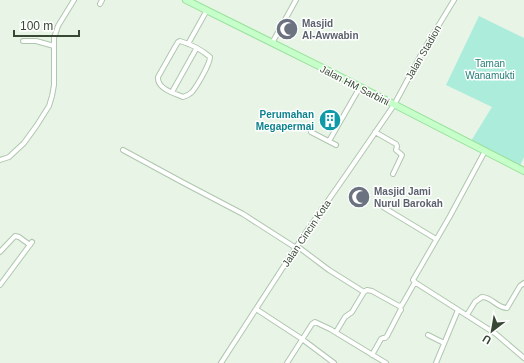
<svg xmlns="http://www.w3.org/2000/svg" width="524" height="363" viewBox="0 0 524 363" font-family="Arial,sans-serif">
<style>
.green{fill:#acecdb}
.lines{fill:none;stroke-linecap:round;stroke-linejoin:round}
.street-casing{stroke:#afc7ae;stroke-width:6}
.secondary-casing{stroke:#99e19b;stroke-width:8}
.street{stroke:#fff;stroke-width:4}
.secondary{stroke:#c6ffc9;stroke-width:6}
.labels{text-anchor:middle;stroke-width:3;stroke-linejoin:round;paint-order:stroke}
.worship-label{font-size:10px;font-weight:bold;fill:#5b616d;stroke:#fff;text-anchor:start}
.street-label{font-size:10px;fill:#374835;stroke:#fff}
.park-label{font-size:10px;fill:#247e76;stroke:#fff}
.culture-label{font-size:10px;font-weight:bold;fill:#0d838f;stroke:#fff;text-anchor:end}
</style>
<rect width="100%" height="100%" fill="#e7f4e6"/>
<path class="green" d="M479 16 524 38V157L519 168 471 141 492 107 446 85Z"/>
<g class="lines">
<g class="street-casing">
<path id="street" d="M100 4 102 0
M23 41H36L54 46
M180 41C190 44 202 50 210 57 210 64 197 86 192 92 189 95 186 96 183 97 174 93 157 89 158 77L175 47 178 42Z
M272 43 296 0
M188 44 207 10
M172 92 196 49
M311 132 336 145
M375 132 396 144 397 146 396 150 402 155 393 174
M329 141 360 87
M123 150 182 182 243 214 296 248
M485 151 450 216 413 280 416 283 496 334 524 358
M0 160 9 157 24 143 37 125 49 106 52 96 54 85V38L58 26 74 0
M383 207 436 239
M297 246 329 270 364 292 367 290 372 291 399 306 402 305 415 282
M0 252 15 236 19 237 30 245
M0 285 32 242
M256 309 302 339 334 363
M467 315 475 302 482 297C492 297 497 308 507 308L520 286 524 283
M336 332 345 317 352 312 364 292
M428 335 444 343
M372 355 381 339 383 338H385L387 336 400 311 401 310 400 306
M221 363 304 235 348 172 394 105 423 51 454 0
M287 363 312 324 315 322 330 329 386 363
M436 363 458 310"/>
</g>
<g class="secondary-casing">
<path id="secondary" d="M186 0 335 74 524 171"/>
</g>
<use href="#street" class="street"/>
<use href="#secondary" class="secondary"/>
</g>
<defs>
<g id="mosque-disc" transform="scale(1.15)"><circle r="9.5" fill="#6b7280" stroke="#fff"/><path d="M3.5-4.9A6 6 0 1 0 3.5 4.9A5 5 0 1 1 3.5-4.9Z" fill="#fff"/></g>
<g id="building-disc" transform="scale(1.15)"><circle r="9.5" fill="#0f9aa8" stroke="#fff"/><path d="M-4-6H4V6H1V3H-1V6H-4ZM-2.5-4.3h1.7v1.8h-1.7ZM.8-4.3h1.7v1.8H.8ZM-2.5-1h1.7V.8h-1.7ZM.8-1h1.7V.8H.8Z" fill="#fff"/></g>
</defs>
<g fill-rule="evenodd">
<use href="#mosque-disc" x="287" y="29"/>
<use href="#building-disc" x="330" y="120"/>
<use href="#mosque-disc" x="359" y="197"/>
</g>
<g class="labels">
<g class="worship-label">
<text x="302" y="27">Masjid<tspan x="302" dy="12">Al-Awwabin</tspan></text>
<text x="374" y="195">Masjid Jami<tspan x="374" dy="12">Nurul Barokah</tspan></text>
</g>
<g class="street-label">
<text transform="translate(423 52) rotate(-60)" y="4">Jalan Stadion</text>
<text transform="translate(355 85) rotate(27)" y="4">Jalan HM Sarbini</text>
<text transform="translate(306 233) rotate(-56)" y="4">Jalan Cincin Kota</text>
</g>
<g class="park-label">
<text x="490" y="67">Taman<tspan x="490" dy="12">Wanamukti</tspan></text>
</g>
<g class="culture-label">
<text x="314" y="118">Perumahan<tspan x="314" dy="12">Megapermai</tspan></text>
</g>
</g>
<g transform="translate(492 331) rotate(211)" stroke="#ffffff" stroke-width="3" paint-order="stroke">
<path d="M0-3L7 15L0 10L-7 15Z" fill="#374835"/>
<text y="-6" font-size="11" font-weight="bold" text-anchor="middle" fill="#374835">U</text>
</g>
<path d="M14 30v6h65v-6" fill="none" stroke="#374835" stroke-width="2"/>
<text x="20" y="30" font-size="12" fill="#374835" stroke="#ffffff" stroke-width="3" paint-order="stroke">100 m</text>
</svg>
